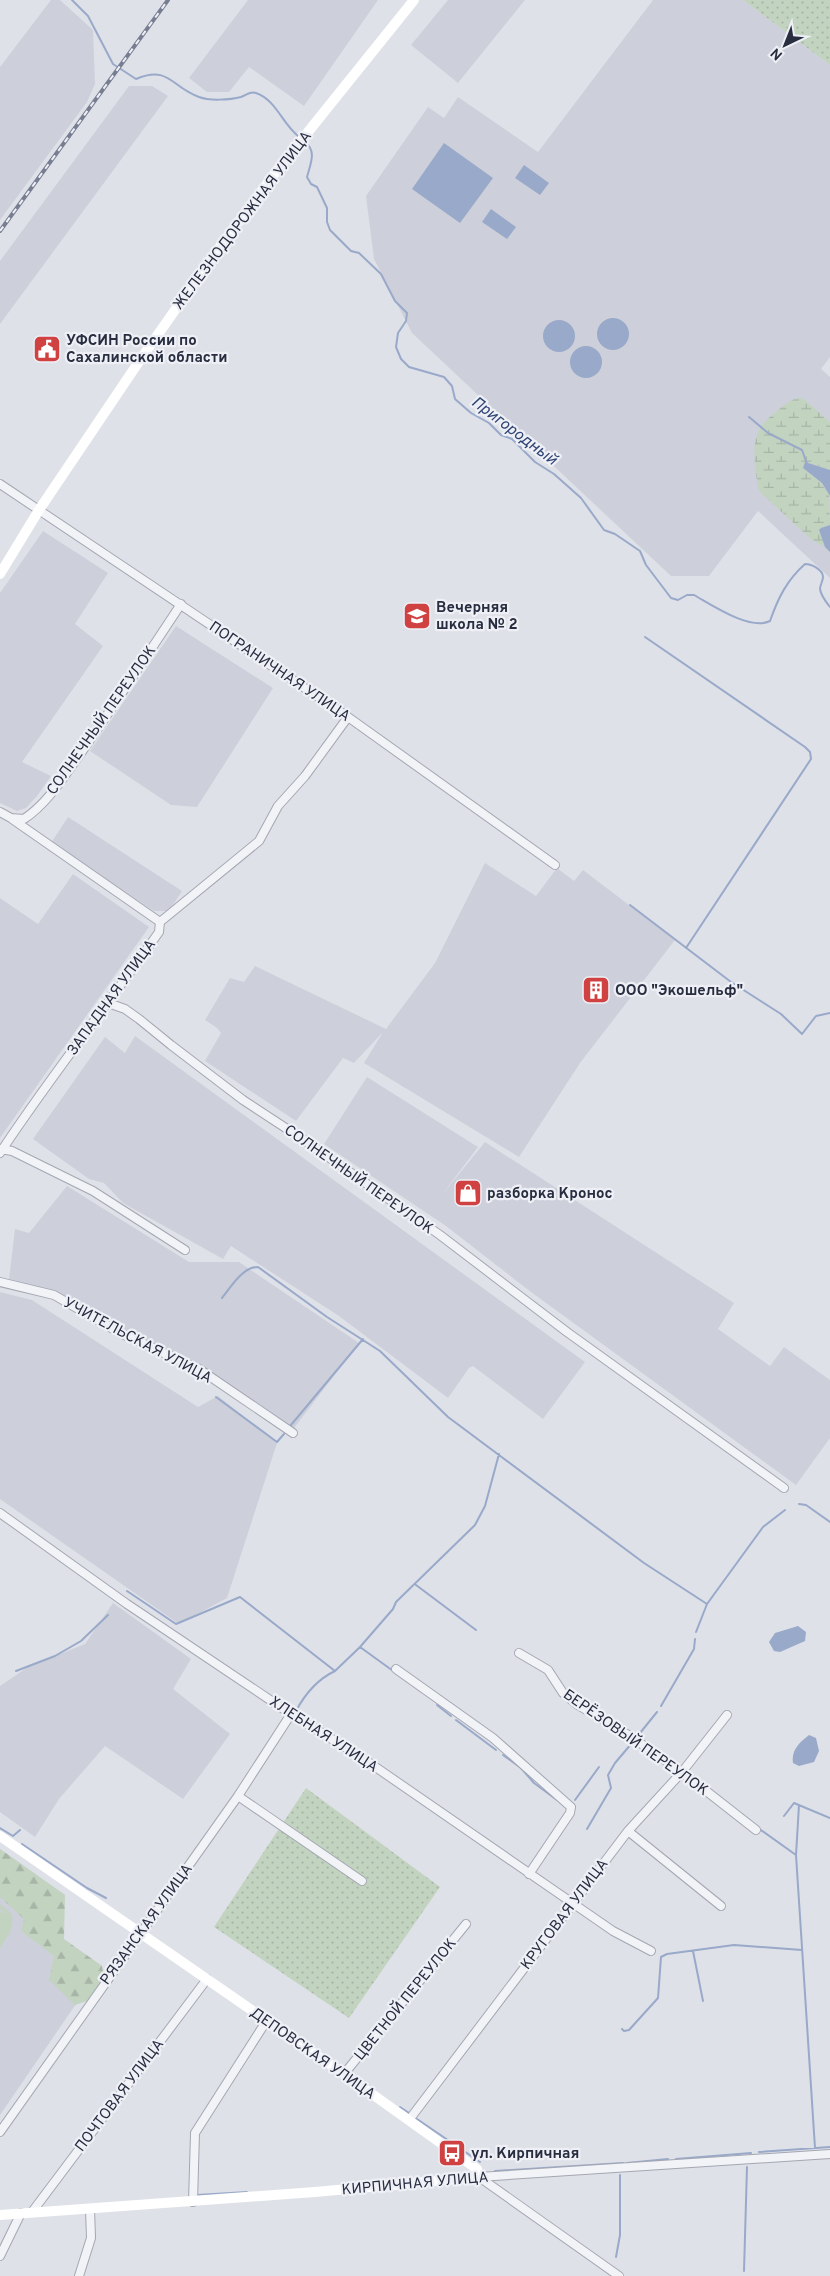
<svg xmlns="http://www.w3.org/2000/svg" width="830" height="2276" viewBox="0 0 830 2276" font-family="Overpass,sans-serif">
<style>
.built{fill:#cdd0da}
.grass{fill:url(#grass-dots)}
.forest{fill:url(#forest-firs)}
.wetland{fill:url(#wetland-marsh)}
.park{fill:#c2d3c0}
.water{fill:#99a9c9}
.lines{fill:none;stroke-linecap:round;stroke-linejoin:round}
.stream{stroke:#99a9c9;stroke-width:2}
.street-casing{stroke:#a4a7b2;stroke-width:10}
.street{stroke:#f2f3f7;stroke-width:8}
.secondary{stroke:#fff;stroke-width:10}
.rail-casing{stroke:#787e92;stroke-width:4}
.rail{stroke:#eef0f6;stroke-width:2;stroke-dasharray:5.5;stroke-linecap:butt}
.labels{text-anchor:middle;stroke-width:4.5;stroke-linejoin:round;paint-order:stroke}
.street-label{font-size:15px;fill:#282d40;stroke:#eef0f6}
.poi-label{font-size:15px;font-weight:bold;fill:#282d40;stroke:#eef0f6;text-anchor:start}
.water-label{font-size:16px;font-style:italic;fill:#314574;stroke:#eef0f6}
</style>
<defs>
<pattern id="grass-dots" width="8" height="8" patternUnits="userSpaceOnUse" patternTransform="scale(1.25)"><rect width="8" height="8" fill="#c2d3c0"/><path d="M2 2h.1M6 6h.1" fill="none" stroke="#a7b5a6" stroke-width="1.8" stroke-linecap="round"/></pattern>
<pattern id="forest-firs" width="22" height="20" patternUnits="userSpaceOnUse" patternTransform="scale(1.25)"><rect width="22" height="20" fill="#c2d3c0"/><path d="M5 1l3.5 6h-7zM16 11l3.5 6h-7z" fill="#a7b5a6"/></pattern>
<pattern id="wetland-marsh" width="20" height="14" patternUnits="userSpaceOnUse" patternTransform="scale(1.25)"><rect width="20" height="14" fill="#c2d3c0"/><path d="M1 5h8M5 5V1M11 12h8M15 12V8" fill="none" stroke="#a7b5a6"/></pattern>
</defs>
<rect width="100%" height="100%" fill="#dfe1e8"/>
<path class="built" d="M51 0H60L93 30 95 84 87 102 0 220V67Z
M248 0H378L304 106 249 67 229 92H207L189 78Z
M448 0H525L458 83 411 45Z
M653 0H743L830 65V357L821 369 830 377V578L758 511 709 576H671L412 333 374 259 366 196 428 107 444 118 458 97 538 152Z
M129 86H152L168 96 0 324V261Z
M43 531 108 573 75 624 103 646 22 762 51 776 37 796 26 808 17 811 0 803V593Z
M176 626 273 688 197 807 171 805 90 751Z
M68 817 182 891 169 911H154L51 843Z
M485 863 536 896 557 868 574 881 583 870 675 940 580 1063 519 1157 364 1063 383 1032 354 1063 343 1058 296 1121 205 1061 221 1033 217 1028 205 1020 230 978 244 982 255 966 386 1029 435 963Z
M73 874 149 927 0 1138V898L38 924Z
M135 1036 585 1362 543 1419 473 1366 469 1368 448 1398 339 1316 231 1246 223 1259 123 1203 104 1183 89 1179 33 1139 105 1037 125 1053Z
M367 1077 478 1147 441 1196 485 1142 734 1303 718 1329 770 1366 784 1347 830 1380V1438L796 1485 531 1292 446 1226 324 1144Z
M67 1186 189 1262H239L359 1343 294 1428 115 1329 61 1294 9 1279 15 1229 29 1233Z
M0 1292 32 1300 198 1407 218 1396 277 1443 227 1598 179 1624 0 1499Z
M113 1603 191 1659 173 1689 230 1734 183 1799 105 1746 59 1799 35 1837 0 1812V1686L28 1667 85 1644Z
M0 1849 65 1895 45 1927 102 1966 0 2115Z"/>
<path class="grass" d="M743 0H830V65Z
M306 1788 440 1887 349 2018 214 1927Z"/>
<path class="forest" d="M0 1849 65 1895 64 1939 102 1966 104 1978 87 2001 75 2005 49 1980 54 1956 21 1931 24 1919 0 1897Z"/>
<path class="wetland" d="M800 398 805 400 830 422V470L806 462 803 468 822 483 829 494 830 525 821 528 819 530 825 547 812 540 761 493 758 488C754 456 747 432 777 411 785 405 791 399 800 398Z"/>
<path class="park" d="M0 1904 12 1914C14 1928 8 1936 0 1948V1911L8 1916 0 1909Z"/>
<path class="water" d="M444 143 493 178 460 223 412 189Z
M524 165 549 183 540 195 515 178Z
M491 209 516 227 507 239 482 222Z
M597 334a16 16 0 1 1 32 0a16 16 0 1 1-32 0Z
M543 336a16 16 0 1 1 32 0a16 16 0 1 1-32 0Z
M570 362a16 16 0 1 1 32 0a16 16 0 1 1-32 0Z
M805 462 830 470V496L822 483 803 468Z
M830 525V552L825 547 819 530 821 528Z
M798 1626 806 1632 805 1641 780 1652 774 1651 769 1642 775 1633Z
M809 1735 816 1738 819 1751 814 1762 799 1766 793 1763C791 1750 800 1742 809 1735Z"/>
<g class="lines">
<path class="stream" d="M72 0 88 16 113 64 136 79C169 65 171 87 199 97 209 101 230 100 241 97 247 95 250 91 256 93 276 100 282 123 298 136
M304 141C317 151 311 162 307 177L311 184 317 187 327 208V222L330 230 351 251 359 253 381 274 395 301 407 313 406 321 398 333 396 347 401 359 409 367 444 377 452 386 455 399 471 413 489 423 501 435 512 439 535 462 554 474 581 498 604 530 615 534 640 551 646 565 671 598 678 600 687 595H694C712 605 750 631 770 621 778 598 787 580 805 564 812 564 823 570 823 577 823 581 820 585 820 589 821 596 826 602 830 607
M749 417 768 433 802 450 807 464
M645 637 805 747 810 752 811 759 686 948
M630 905 731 982 781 1014 802 1034 816 1016 830 1013
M222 1298C231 1287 242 1267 258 1267L327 1317 380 1351 448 1417 644 1563 707 1604 763 1527 785 1510
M216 1397 277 1442 284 1434
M291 1425 363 1339
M799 1504 806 1505 830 1522
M416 1585 476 1630
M127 1591 176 1624 240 1597 335 1671 360 1647 393 1609 396 1602 475 1525 485 1506 499 1454
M696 1632 707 1604
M360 1647 418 1689
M16 1671 55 1656 81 1641 108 1615
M437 1705 451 1716
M661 1706 694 1649 695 1639
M296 1711C305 1694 316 1680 335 1671
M456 1720 496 1750
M636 1738 657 1712
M503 1755 521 1768 534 1783 557 1800
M575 1800 599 1767
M799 1805 796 1855 815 2148
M784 1816 794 1803 830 1818
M0 1828 13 1836 20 1830
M758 1828 796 1855
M587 1829 611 1788 608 1775 615 1763 632 1743
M22 1844 87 1888 106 1898
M693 1951 703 2001
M622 2029 624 2031 629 2030 658 1998 661 1957 667 1954 734 1945 802 1950
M400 2107 409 2113
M417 2119 480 2162
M759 2152 830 2147
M676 2159 751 2153
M627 2163 668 2159
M495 2171 623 2163
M197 2195 247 2192
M616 2257 620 2235V2175
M744 2271 747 2167"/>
<g class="street-casing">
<path id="street" d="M0 484 348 717 555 865
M0 812 11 818 24 819C48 803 64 776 81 753 115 704 148 654 181 604
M12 819 160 922
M108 1003 125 1009 139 1019 171 1045 243 1100 304 1140 440 1235 567 1332 784 1488
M0 1149 12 1151 93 1191 185 1250
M0 1153C50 1077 107 1006 159 932L160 922 259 841 278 806 305 776 348 717
M0 1282 54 1295 120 1333 199 1369 293 1433
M0 1513 127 1604 291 1714 361 1757 613 1931 651 1951
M519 1653 548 1670 563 1693 578 1705 630 1736 682 1772 756 1830
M396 1669 493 1738 571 1807 570 1813 529 1874
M238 1796 362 1881
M628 1831 721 1906
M344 2074 466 1924
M409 2120 628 1831 682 1772 727 1715
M0 2132 238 1796 291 1714
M479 2177 830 2154
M479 2177 619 2276
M193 2202 195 2133 267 2020
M32 2212 207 1979
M0 2256 21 2213
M79 2276 91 2238 90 2209"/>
</g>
<use href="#street" class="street"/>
<path class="secondary" d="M0 574 39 510 140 360 213 256 275 173 414 0
M0 1836 344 2074 477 2169 479 2177 315 2192 0 2215"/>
<g class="rail-casing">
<path id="rail" d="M0 231 168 0"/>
</g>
<use href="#rail" class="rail"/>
</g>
<defs>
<g id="civic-square" transform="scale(1.4375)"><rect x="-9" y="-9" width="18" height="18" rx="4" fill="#d04242" stroke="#eef0f6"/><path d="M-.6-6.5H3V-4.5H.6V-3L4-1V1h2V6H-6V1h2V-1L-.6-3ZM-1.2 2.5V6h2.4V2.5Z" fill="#fff"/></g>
<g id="school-square" transform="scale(1.4375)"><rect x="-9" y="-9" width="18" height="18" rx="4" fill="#d04242" stroke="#eef0f6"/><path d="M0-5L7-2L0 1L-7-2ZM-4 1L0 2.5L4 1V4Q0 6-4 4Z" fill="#fff"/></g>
<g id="building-square" transform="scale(1.4375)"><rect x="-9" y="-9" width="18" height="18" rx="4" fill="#d04242" stroke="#eef0f6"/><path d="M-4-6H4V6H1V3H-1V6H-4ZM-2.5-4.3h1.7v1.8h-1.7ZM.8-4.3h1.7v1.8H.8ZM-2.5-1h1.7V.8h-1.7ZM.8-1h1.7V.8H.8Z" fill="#fff"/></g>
<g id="shop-square" transform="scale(1.4375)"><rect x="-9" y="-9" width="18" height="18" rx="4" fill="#d04242" stroke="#eef0f6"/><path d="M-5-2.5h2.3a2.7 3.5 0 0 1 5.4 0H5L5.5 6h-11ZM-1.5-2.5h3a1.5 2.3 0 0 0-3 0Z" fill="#fff"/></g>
<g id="bus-square" transform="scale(1.4375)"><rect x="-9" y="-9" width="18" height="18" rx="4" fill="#d04242" stroke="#eef0f6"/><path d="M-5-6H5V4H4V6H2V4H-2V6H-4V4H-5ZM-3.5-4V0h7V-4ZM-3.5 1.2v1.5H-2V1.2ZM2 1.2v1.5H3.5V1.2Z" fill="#fff"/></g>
</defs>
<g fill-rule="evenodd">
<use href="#civic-square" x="47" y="349"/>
<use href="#school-square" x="417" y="616"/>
<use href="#building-square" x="596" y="990"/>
<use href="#shop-square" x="468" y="1193"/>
<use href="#bus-square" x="452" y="2153"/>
</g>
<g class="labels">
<g class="street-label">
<text transform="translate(242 220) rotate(-53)" y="5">ЖЕЛЕЗНОДОРОЖНАЯ УЛИЦА</text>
<text transform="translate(280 671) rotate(34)" y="5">ПОГРАНИЧНАЯ УЛИЦА</text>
<text transform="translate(101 720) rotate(-55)" y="5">СОЛНЕЧНЫЙ ПЕРЕУЛОК</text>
<text transform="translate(111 997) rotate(-54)" y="5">ЗАПАДНАЯ УЛИЦА</text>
<text transform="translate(359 1179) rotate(35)" y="5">СОЛНЕЧНЫЙ ПЕРЕУЛОК</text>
<text transform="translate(138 1340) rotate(28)" y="5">УЧИТЕЛЬСКАЯ УЛИЦА</text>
<text transform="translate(324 1734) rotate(33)" y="5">ХЛЕБНАЯ УЛИЦА</text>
<text transform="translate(636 1742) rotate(35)" y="5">БЕРЁЗОВЫЙ ПЕРЕУЛОК</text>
<text transform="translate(564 1914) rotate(-53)" y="5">КРУГОВАЯ УЛИЦА</text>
<text transform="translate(146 1924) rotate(-54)" y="5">РЯЗАНСКАЯ УЛИЦА</text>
<text transform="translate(405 1999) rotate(-51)" y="5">ЦВЕТНОЙ ПЕРЕУЛОК</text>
<text transform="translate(313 2053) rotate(35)" y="5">ДЕПОВСКАЯ УЛИЦА</text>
<text transform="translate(119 2095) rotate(-53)" y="5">ПОЧТОВАЯ УЛИЦА</text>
<text transform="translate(415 2183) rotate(-5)" y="5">КИРПИЧНАЯ УЛИЦА</text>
</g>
<g class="poi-label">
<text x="66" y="345">УФСИН России по<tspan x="66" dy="17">Сахалинской области</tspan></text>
<text x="436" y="612">Вечерняя<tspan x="436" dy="17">школа № 2</tspan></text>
<text x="615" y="995">ООО "Экошельф"</text>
<text x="487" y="1198">разборка Кронос</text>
<text x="471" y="2158">ул. Кирпичная</text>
</g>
<g class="water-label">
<text transform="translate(515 430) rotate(37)" y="6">Пригородный</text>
</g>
</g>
<g transform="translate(785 45) rotate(223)" stroke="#eef0f6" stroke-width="4" paint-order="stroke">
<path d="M0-4L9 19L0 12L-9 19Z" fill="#282d40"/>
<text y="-8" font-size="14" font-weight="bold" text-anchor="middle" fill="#282d40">N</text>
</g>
</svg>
